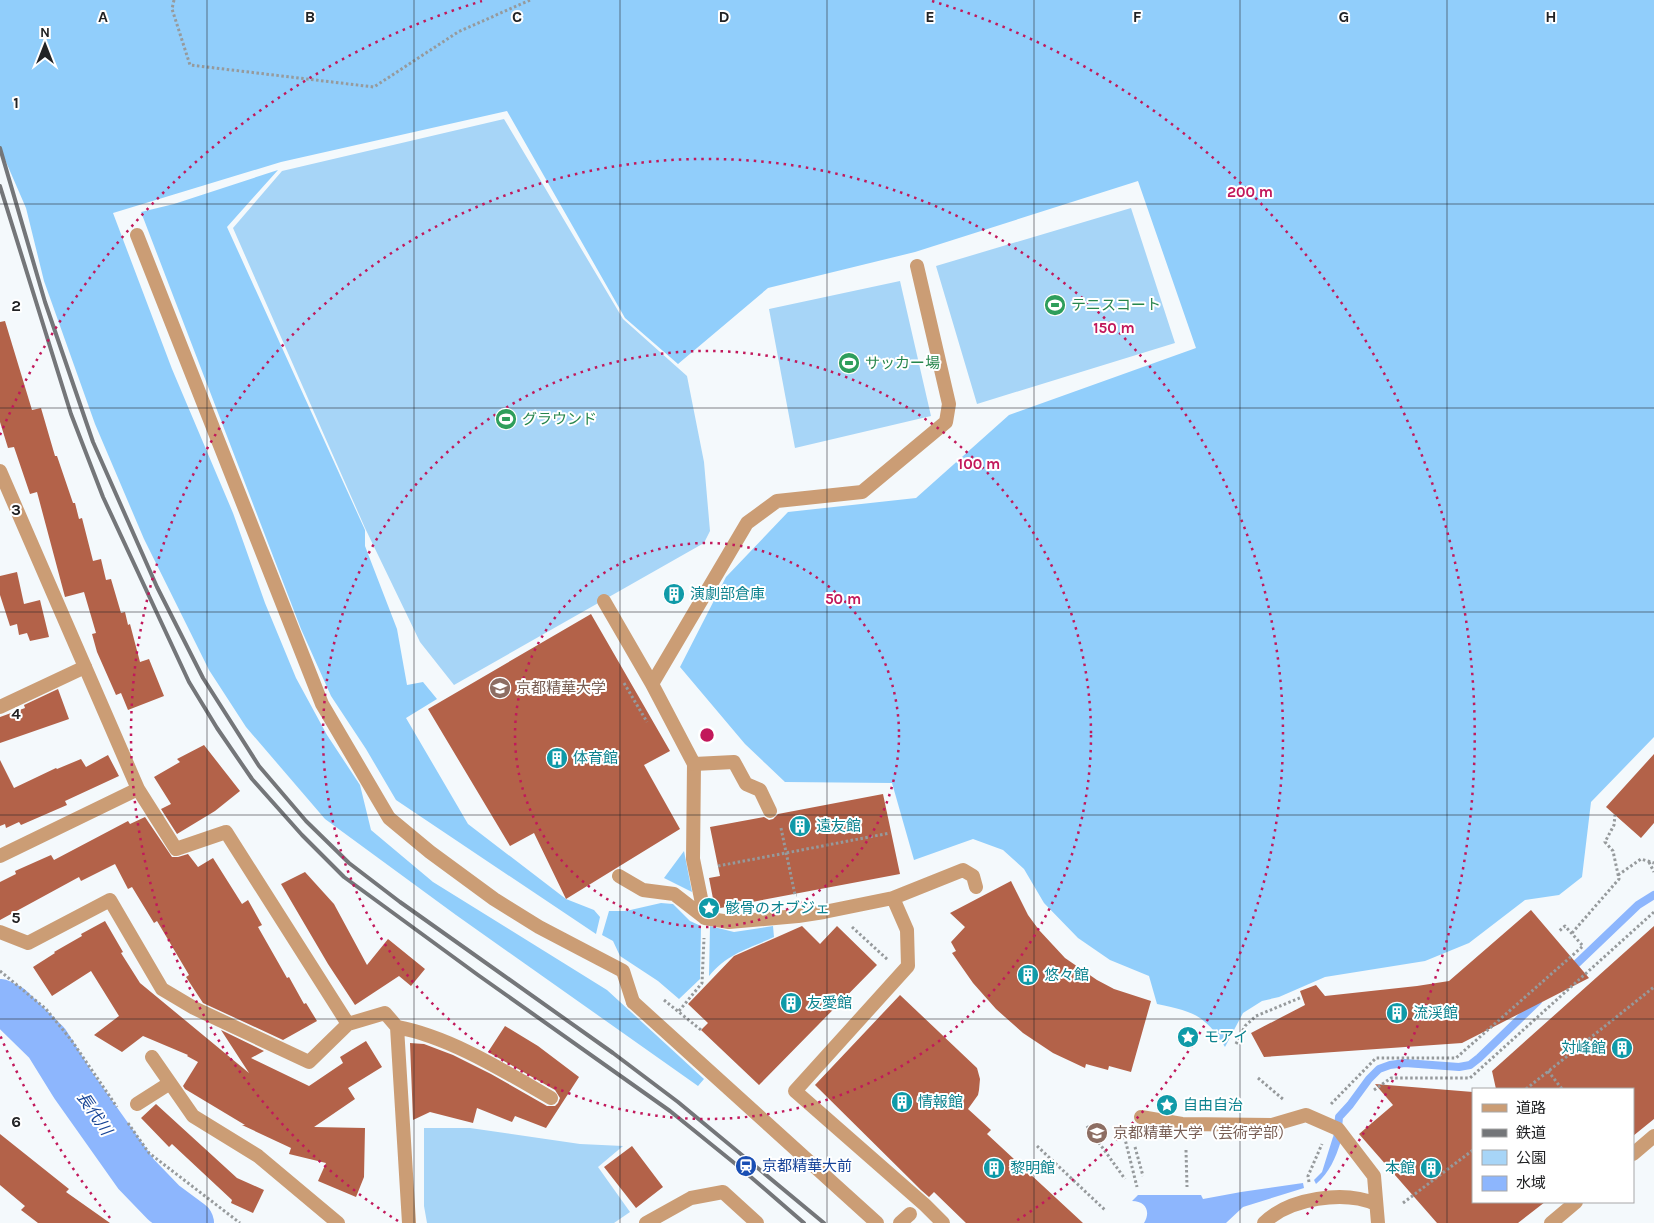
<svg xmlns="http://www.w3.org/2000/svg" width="1654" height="1223" viewBox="0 0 1654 1223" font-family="Karla,'Noto Sans JP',sans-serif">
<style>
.green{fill:#a7d5f7}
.forest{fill:#91cefb}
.water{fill:#8db6fd}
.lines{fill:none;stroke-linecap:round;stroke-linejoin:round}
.stream{stroke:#8db6fd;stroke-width:8}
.river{stroke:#8db6fd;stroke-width:46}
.building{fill:#b36249}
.path{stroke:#969a9c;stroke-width:3;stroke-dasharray:2.5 2.5;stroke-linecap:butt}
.service{stroke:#cb9d75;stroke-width:14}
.pedestrian{stroke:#cb9d75;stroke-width:14}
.minor{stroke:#cb9d75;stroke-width:14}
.rail{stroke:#747679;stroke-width:4}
.grid{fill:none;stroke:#222325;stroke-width:1;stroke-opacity:0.55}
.ring{fill:none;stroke:#c2185b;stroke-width:2.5;stroke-dasharray:2.5 5}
.labels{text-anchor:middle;stroke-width:4;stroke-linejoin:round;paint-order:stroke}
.leisure-label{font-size:15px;fill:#27864d;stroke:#fff;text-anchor:start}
.culture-label{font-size:15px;fill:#0d838f;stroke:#fff;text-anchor:start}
.education-label{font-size:15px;fill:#785e54;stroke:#fff;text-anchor:start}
.transit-label{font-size:15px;fill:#164399;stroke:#fff;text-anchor:start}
.water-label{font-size:16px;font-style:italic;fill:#184596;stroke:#fff}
.grid-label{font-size:16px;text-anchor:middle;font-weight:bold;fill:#222325;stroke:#fff;stroke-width:4;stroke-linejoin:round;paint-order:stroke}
.centre{fill:#c2185b;stroke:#fff;stroke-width:2.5}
.ring-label{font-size:15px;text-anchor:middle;font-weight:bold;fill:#c2185b;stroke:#fff;stroke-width:4;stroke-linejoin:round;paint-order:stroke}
</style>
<rect width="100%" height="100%" fill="#f4f9fc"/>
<path class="green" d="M504 119 623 319 687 376 704 462 710 531 704 543 454 685 420 642 365 528 233 228 282 171Z
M1131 208 1175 343 977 404 936 266Z
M900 281 931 416 795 448 769 309Z
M424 1128H470L580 1144 623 1146 598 1167 630 1212 614 1223H427L424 1206Z"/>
<path class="forest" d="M0 0H1654V737L1591 802 1582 877 1559 895 1525 900 1469 943 1425 961 1325 977 1279 997 1262 1001 1243 1013 1225 1047C1204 1014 1194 1012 1157 1004L1149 976 1110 960 1078 938 1044 903 1024 869 1003 850 973 839 914 860 892 783 785 782 745 744 680 667 726 577 788 512 916 498 1009 415 1196 348 1138 181 915 252 768 288 678 364 625 318 507 111 281 162 113 213 172 369 233 513 265 603 296 678 327 735 360 785 371 830 433 882 607 990 704 1079 698 1086 456 915 325 819 246 727 209 670 144 539 95 424 44 281 26 208 0 148Z
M278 170 227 227 365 530V546L397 629 407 685 423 682 437 699 406 718 468 824 566 899 594 910 600 917 596 934 396 800 366 749 331 696 301 629 141 212 174 204Z
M684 851 692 892 664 878Z
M661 903 673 904 690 921 701 926 700 979 679 999 658 981 620 956 613 941 602 935 609 911H626Z
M710 926 734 932 773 926 774 937C748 949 728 953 709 976Z"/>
<path class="water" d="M1333 1137 1341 1141C1335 1159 1330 1172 1316 1184L1314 1180 1322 1172Z
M1303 1183 1304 1188 1243 1207 1226 1223H1144C1151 1212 1146 1201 1132 1201L1138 1195H1201L1203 1199 1241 1192Z"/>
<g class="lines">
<path class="stream" d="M1570 970 1638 905 1654 895
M1337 1140 1339 1117 1350 1105 1369 1079 1379 1069 1390 1065 1405 1063 1459 1067 1470 1065 1479 1058 1538 1001"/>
<path class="river" d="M0 1002 10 1007 47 1043 73 1085 136 1174 164 1203 191 1223"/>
</g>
<path class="building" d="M5 321 32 410 41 408 55 456H57L73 503H75L79 519 82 518 93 561 101 559 106 580 111 579 121 613 125 612 128 625 130 624 140 662 149 659 164 696 128 710 121 693 116 695 97 652 92 634 96 633 84 592 65 597 37 492 30 494 14 447 8 448 0 422V322Z
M17 572 24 604 40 600 49 637 30 641 27 633 19 635 17 624 10 626 0 595V576Z
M591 614 670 751 644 765 680 829 566 899 534 833 510 846 428 709Z
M58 689 69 719 0 743V717L25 708 24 705Z
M204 745 240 791 215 811 177 834 161 809 171 804 154 777 180 762 177 759Z
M1654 754V823L1641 838 1606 807Z
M108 755 119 776 65 801 67 805 21 825 19 822 6 828 5 824 0 826V760L14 788 56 768 57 769 81 759 86 767Z
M883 794 900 874 715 909 709 878 720 876 710 827 764 817 769 820 773 819 778 814Z
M145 817 172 857H178L188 854 198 867 213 858 242 904 248 900 262 925 258 927 287 978 289 977 304 1004 306 1003 317 1021 283 1040 203 1003 186 977 189 975 157 921 154 923 132 887 128 889 115 864 81 881 79 877 0 920V882L16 874 15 871 51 855 54 860 128 821 130 824Z
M305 872 334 904 367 965 388 939 425 969 411 986 399 976 355 1005 328 964 281 884Z
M1011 881 1028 915 1039 930 1065 958 1097 980 1114 989 1151 1001 1131 1072 1109 1066 1108 1070 1086 1064 1085 1068 1053 1053 1023 1033 996 1009 973 983 952 953 956 951 951 942 965 927 950 913Z
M1531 910 1589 978 1462 1043 1264 1057 1251 1033 1305 1005 1300 991 1316 985 1325 996 1417 986 1449 981Z
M105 921 123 952 121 953 140 983 249 1073 221 1030 264 1051 251 1058 309 1086 343 1063 340 1057 366 1041 382 1067 348 1088 355 1099 314 1127 365 1128 364 1177 356 1197 318 1181 326 1163 289 1154 291 1148 242 1125H245L185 1089 183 1086 198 1062 187 1056 188 1055 143 1036 122 1052 94 1035 119 1016 91 971 52 996 33 967 55 953 54 952 82 936 81 934Z
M802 926 820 944 837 926 877 965 759 1085 701 1030 708 1023 688 1004 734 956Z
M1654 926V1119L1633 1136V1089H1496L1492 1071Z
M900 995 977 1068 980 1079 979 1090 978 1095 968 1109 991 1130 987 1134 1083 1223H966L934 1192 929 1197 921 1190 815 1085Z
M505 1026 538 1046 579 1077 546 1128 515 1116 512 1122 477 1108 473 1123 430 1112 413 1120 410 1043 424 1044 453 1055 491 1074 547 1106H555L558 1103 560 1098 555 1090 488 1052Z
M1375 1084 1473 1092V1202H1545L1518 1223H1437L1359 1134 1393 1105Z
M156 1104 237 1178 264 1190 253 1213 231 1203 232 1200 172 1144 169 1147 141 1118Z
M0 1134 69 1189 66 1192 110 1223H38L21 1210 25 1206 0 1185Z
M632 1146 663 1187 636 1208 604 1167Z"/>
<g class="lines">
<path class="path" d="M174 0 172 9 190 65 374 87 458 32 530 0
M624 683 647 722
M781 828 795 895H797
M1649 862 1654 872
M718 866 890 833
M1618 875 1641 859 1654 863
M852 927 888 960
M1572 933 1619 879 1613 851 1605 842 1614 825 1615 815
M0 971 46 1009 72 1041 117 1107
M664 1000 701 1030
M679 1011 702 983 704 938
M1236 1044 1245 1026 1256 1016 1302 997
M1548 1071 1562 1089
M1258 1078 1284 1100
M1526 1089 1654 987
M1374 1090 1391 1078H1470L1654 912
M1331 1104 1376 1058H1456L1583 946 1565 926 1558 932
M128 1123 149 1153 240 1223
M1087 1126 1125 1179
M1122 1127 1137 1187
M1037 1146 1106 1211
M1135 1147 1143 1176
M1186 1150 1187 1187
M1309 1182 1308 1176 1322 1144
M1403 1203 1473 1150"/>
<path class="service" d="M137 235 322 704 389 818 430 852 494 899 539 927 623 971 633 1002
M604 601 652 684 694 764 693 859 705 918 729 922 798 916 824 912 893 898 963 870 973 876 976 887
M652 684 747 523 777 501 862 492 946 422 949 404 917 266
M0 707 85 667
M619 876 643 890 674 894 705 918
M893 898 907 930 908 966 795 1091 925 1205 943 1223
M1141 1117 1182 1124 1272 1125 1306 1115 1338 1129 1374 1176 1378 1223
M1633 1154 1654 1136
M1264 1223C1289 1198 1344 1190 1376 1204
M1551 1223 1576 1202"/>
<path class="pedestrian" d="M900 1223 910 1214"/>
<path class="minor" d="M0 471 138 789 176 849 226 832 348 1024 309 1062 194 1008 162 989 110 900 28 943 0 932
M694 764 734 762 746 784 760 790 770 811
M0 856 138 789
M633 1002 877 1223
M348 1024 385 1013 397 1027 409 1223
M397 1027C450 1037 504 1071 551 1098
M152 1057 193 1116 258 1156 338 1223
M137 1104 170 1083
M646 1223 691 1198 723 1192 757 1223"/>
<path class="rail" d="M0 148 45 302 93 442 157 587 203 678 259 766 306 821 349 863 400 902 613 1053 678 1102 824 1223
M0 186 71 414 103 497 189 682 217 728 252 779 302 835 344 877 478 975 670 1111 738 1166 804 1223"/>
</g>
<path class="grid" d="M207 0V1223M414 0V1223M620 0V1223M827 0V1223M1034 0V1223M1240 0V1223M1447 0V1223M0 204H1654M0 408H1654M0 612H1654M0 815H1654M0 1019H1654"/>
<g class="ring">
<circle cx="707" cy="735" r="192"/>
<circle cx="707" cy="735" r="384"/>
<path d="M398 1221A576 576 0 1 1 1016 1221"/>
<path d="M110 1218A768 768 0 0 1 0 1035M0 435A768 768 0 0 1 482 1M932 1A768 768 0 0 1 1304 1218"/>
</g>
<defs>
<g id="stadium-disc" transform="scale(1.125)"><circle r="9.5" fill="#2e9e5b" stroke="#fff"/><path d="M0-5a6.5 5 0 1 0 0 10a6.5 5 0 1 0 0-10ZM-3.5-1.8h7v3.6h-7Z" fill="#fff"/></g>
<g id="building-disc" transform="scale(1.125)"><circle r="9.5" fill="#0f9aa8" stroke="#fff"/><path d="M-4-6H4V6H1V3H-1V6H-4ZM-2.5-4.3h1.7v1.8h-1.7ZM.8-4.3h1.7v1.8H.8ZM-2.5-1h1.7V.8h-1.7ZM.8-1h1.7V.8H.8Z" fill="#fff"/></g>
<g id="school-disc" transform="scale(1.125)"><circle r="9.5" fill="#8d6e63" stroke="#fff"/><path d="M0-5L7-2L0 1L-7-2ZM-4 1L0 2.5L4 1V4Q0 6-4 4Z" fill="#fff"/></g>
<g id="sight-disc" transform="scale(1.125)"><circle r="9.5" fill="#0f9aa8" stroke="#fff"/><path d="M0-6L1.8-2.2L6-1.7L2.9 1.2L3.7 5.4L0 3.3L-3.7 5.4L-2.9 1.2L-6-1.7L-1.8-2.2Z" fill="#fff"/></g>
<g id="university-disc" transform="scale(1.125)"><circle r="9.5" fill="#8d6e63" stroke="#fff"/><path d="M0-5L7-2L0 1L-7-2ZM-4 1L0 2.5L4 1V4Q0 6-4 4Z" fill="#fff"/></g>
<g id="station-disc" transform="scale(1.125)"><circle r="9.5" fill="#1a4fb4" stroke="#fff"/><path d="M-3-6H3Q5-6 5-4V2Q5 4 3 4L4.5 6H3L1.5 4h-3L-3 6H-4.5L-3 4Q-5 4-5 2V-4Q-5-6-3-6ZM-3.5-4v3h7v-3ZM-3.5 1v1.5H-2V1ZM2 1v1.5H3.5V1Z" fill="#fff"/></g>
</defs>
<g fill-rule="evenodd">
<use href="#stadium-disc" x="1055" y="305"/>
<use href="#stadium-disc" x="849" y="363"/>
<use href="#stadium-disc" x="506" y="419"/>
<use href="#building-disc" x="674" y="594"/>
<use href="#school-disc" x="500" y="688"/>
<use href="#building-disc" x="557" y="758"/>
<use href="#building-disc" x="800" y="826"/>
<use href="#sight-disc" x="709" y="908"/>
<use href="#building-disc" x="1028" y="975"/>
<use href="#building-disc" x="791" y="1003"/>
<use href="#building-disc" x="1397" y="1013"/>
<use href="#sight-disc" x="1188" y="1037"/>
<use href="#building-disc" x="1622" y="1048"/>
<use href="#building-disc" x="902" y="1102"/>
<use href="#sight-disc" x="1167" y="1105"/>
<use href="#university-disc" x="1097" y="1133"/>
<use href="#station-disc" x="746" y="1166"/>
<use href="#building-disc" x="994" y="1168"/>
<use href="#building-disc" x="1431" y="1168"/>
</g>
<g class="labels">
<g class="leisure-label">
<text x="1071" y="310">テニスコート</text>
<text x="865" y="368">サッカー場</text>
<text x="522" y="424">グラウンド</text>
</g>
<g class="culture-label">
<text x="690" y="599">演劇部倉庫</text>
<text x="573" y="763">体育館</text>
<text x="816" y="831">遠友館</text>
<text x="725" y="913">骸骨のオブジェ</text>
<text x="1044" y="980">悠々館</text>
<text x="807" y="1008">友愛館</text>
<text x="1413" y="1018">流渓館</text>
<text x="1204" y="1042">モアイ</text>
<text x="1606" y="1053" text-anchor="end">対峰館</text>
<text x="918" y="1107">情報館</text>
<text x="1183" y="1110">自由自治</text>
<text x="1010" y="1173">黎明館</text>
<text x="1415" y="1173" text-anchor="end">本館</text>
</g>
<g class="education-label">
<text x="516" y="693">京都精華大学</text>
<text x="1113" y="1138">京都精華大学（芸術学部）</text>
</g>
<g class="transit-label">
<text x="762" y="1171">京都精華大前</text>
</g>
<g class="water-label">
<text transform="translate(95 1113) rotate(56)" y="6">長代川</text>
</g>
</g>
<g class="grid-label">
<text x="103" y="22">A</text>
<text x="310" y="22">B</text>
<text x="517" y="22">C</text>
<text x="724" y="22">D</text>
<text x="930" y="22">E</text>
<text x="1137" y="22">F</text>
<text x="1344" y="22">G</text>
<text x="1551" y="22">H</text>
<text x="16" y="108">1</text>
<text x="16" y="311">2</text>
<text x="16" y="515">3</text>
<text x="16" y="719">4</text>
<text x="16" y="923">5</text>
<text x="16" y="1127">6</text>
</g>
<circle cx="707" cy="735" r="8" class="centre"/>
<g class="ring-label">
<text x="1250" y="197">200 m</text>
<text x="1114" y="333">150 m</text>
<text x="979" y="469">100 m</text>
<text x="843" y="604">50 m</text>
</g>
<rect x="1472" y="1088" width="162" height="115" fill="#ffffff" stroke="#a7a7a8"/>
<rect x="1482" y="1104" width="25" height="8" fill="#cb9d75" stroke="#a7a7a8"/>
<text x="1516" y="1113" font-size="15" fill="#222325">道路</text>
<rect x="1482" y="1129" width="25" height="8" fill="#747679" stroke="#a7a7a8"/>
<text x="1516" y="1138" font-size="15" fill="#222325">鉄道</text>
<rect x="1482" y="1150" width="25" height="15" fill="#a7d5f7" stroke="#a7a7a8"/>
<text x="1516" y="1163" font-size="15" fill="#222325">公園</text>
<rect x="1482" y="1176" width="25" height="15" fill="#8db6fd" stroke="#a7a7a8"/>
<text x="1516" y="1188" font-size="15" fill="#222325">水域</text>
<g transform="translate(45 45)" stroke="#ffffff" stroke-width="4" paint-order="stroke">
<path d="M0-4L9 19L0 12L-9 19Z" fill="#222325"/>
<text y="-8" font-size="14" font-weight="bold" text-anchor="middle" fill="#222325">N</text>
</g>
</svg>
